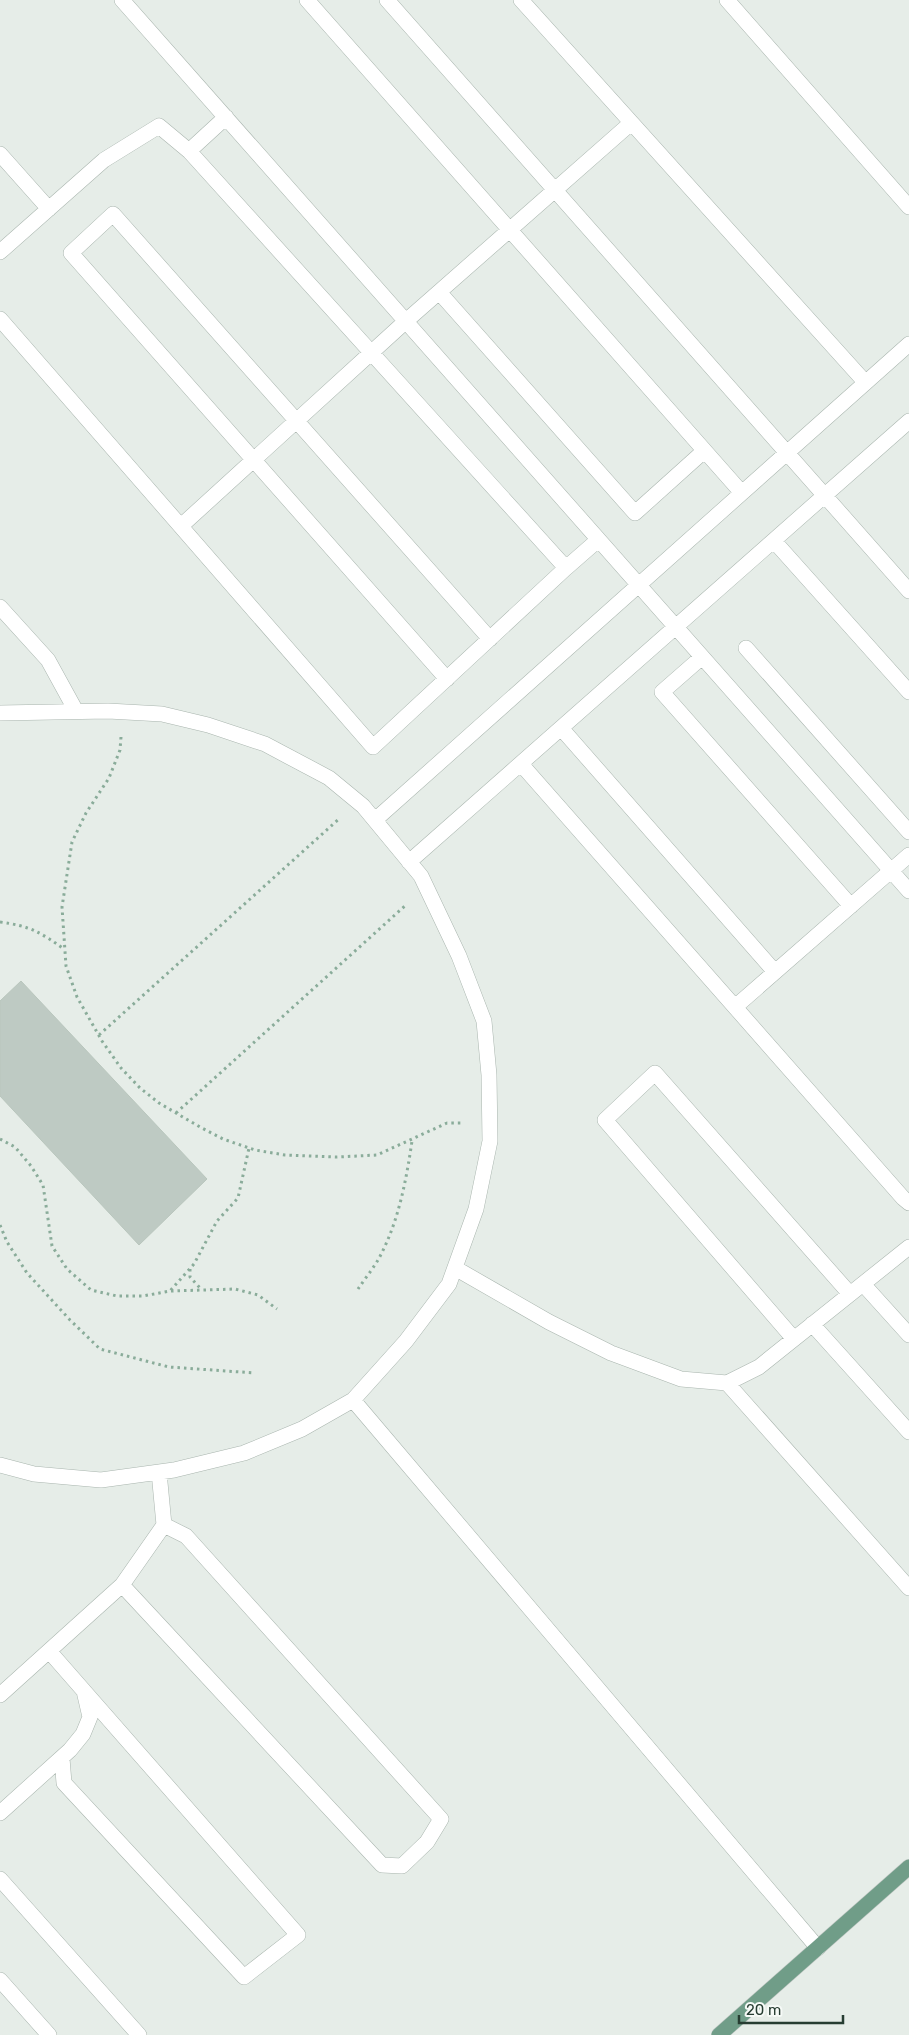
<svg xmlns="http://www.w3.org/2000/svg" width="909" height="2035" viewBox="0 0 909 2035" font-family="Rubik,sans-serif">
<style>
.building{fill:#becac3;stroke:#b9c6bd}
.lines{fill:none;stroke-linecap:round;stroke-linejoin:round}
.minor-casing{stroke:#a9b5ae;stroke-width:16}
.tertiary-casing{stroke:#a9b5ae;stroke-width:16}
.primary-casing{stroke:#c3c9c6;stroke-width:16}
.path{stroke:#8aac9a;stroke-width:3;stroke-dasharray:2.5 4;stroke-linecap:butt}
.minor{stroke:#fff;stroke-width:15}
.tertiary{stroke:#fff;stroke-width:15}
.primary{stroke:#709d88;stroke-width:15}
</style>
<rect width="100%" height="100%" fill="#e6ede8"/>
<path class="building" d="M21 981 207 1179 139 1245 0 1096V1001Z"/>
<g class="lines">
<g class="minor-casing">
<path id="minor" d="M122 0 909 891
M307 0 742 493
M387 0 909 591
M521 0 865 382
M226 117 189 151 566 568 598 540
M0 154 49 209
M0 252 104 160 159 126 189 151
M439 292 635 513 704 451
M0 319 373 747 566 568
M181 526 406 321 631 123
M774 541 909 692
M0 607 48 660 76 711
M746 648 909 832
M702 657 662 692 851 906
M447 679 71 253 113 214 490 639
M0 713 108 711 162 714 208 725 265 744 329 778 363 806 421 876 459 956 484 1021 489 1075 490 1141 476 1209 449 1284 406 1341 353 1400 302 1429 244 1453 174 1470 101 1480 34 1474 0 1465
M561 728 775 972
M521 764 903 1198 909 1203
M375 820 909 344
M409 862 909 421
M735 1007 909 855
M455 1268 549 1322 611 1353 681 1379 727 1383 759 1367 909 1247
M863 1284 909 1335
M812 1324 909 1432
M794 1339 605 1120 655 1073 850 1294
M727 1383 909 1588
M353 1400 818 1948
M122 1585 382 1865 402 1866 427 1842 441 1819 186 1536 164 1525
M0 1695 122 1585 164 1525 159 1472
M62 1758 64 1783 244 1977 298 1935 84 1691
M0 1813 70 1750 83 1734 90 1717 84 1691 49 1651
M0 1879 139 2035
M0 1980 49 2035"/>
</g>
<g class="tertiary-casing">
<path id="tertiary" d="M727 0 909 207"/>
</g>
<g class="primary-casing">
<path id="primary" d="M719 2035 909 1867"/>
</g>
<path class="path" d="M121 737 120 750 109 778 86 813 72 842 62 907 66 966 77 997 102 1041 121 1068 140 1088 159 1103 200 1127 223 1139 255 1150 285 1155 337 1157 377 1155 447 1123H464
M0 922C30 926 40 932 64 949
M99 1035 340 818
M176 1113 407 904
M0 1139 15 1147 31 1166 43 1185 52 1246 67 1269 91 1290 117 1296H143L170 1291 194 1264 217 1221 238 1198 249 1148
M0 1225 7 1242 27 1273 70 1320 100 1349 169 1367 255 1373
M190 1269V1277L200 1288
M358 1289C364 1280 372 1270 378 1260 398 1224 406 1182 412 1141
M171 1291 235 1289 258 1295 277 1309"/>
<use href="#minor" class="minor"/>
<use href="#tertiary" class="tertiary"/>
<use href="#primary" class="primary"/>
</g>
<path d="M739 2015v8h104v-8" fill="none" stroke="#273d32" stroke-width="2.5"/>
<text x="746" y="2015" font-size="15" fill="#273d32" stroke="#f6faf7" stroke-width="4" paint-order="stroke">20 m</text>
</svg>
